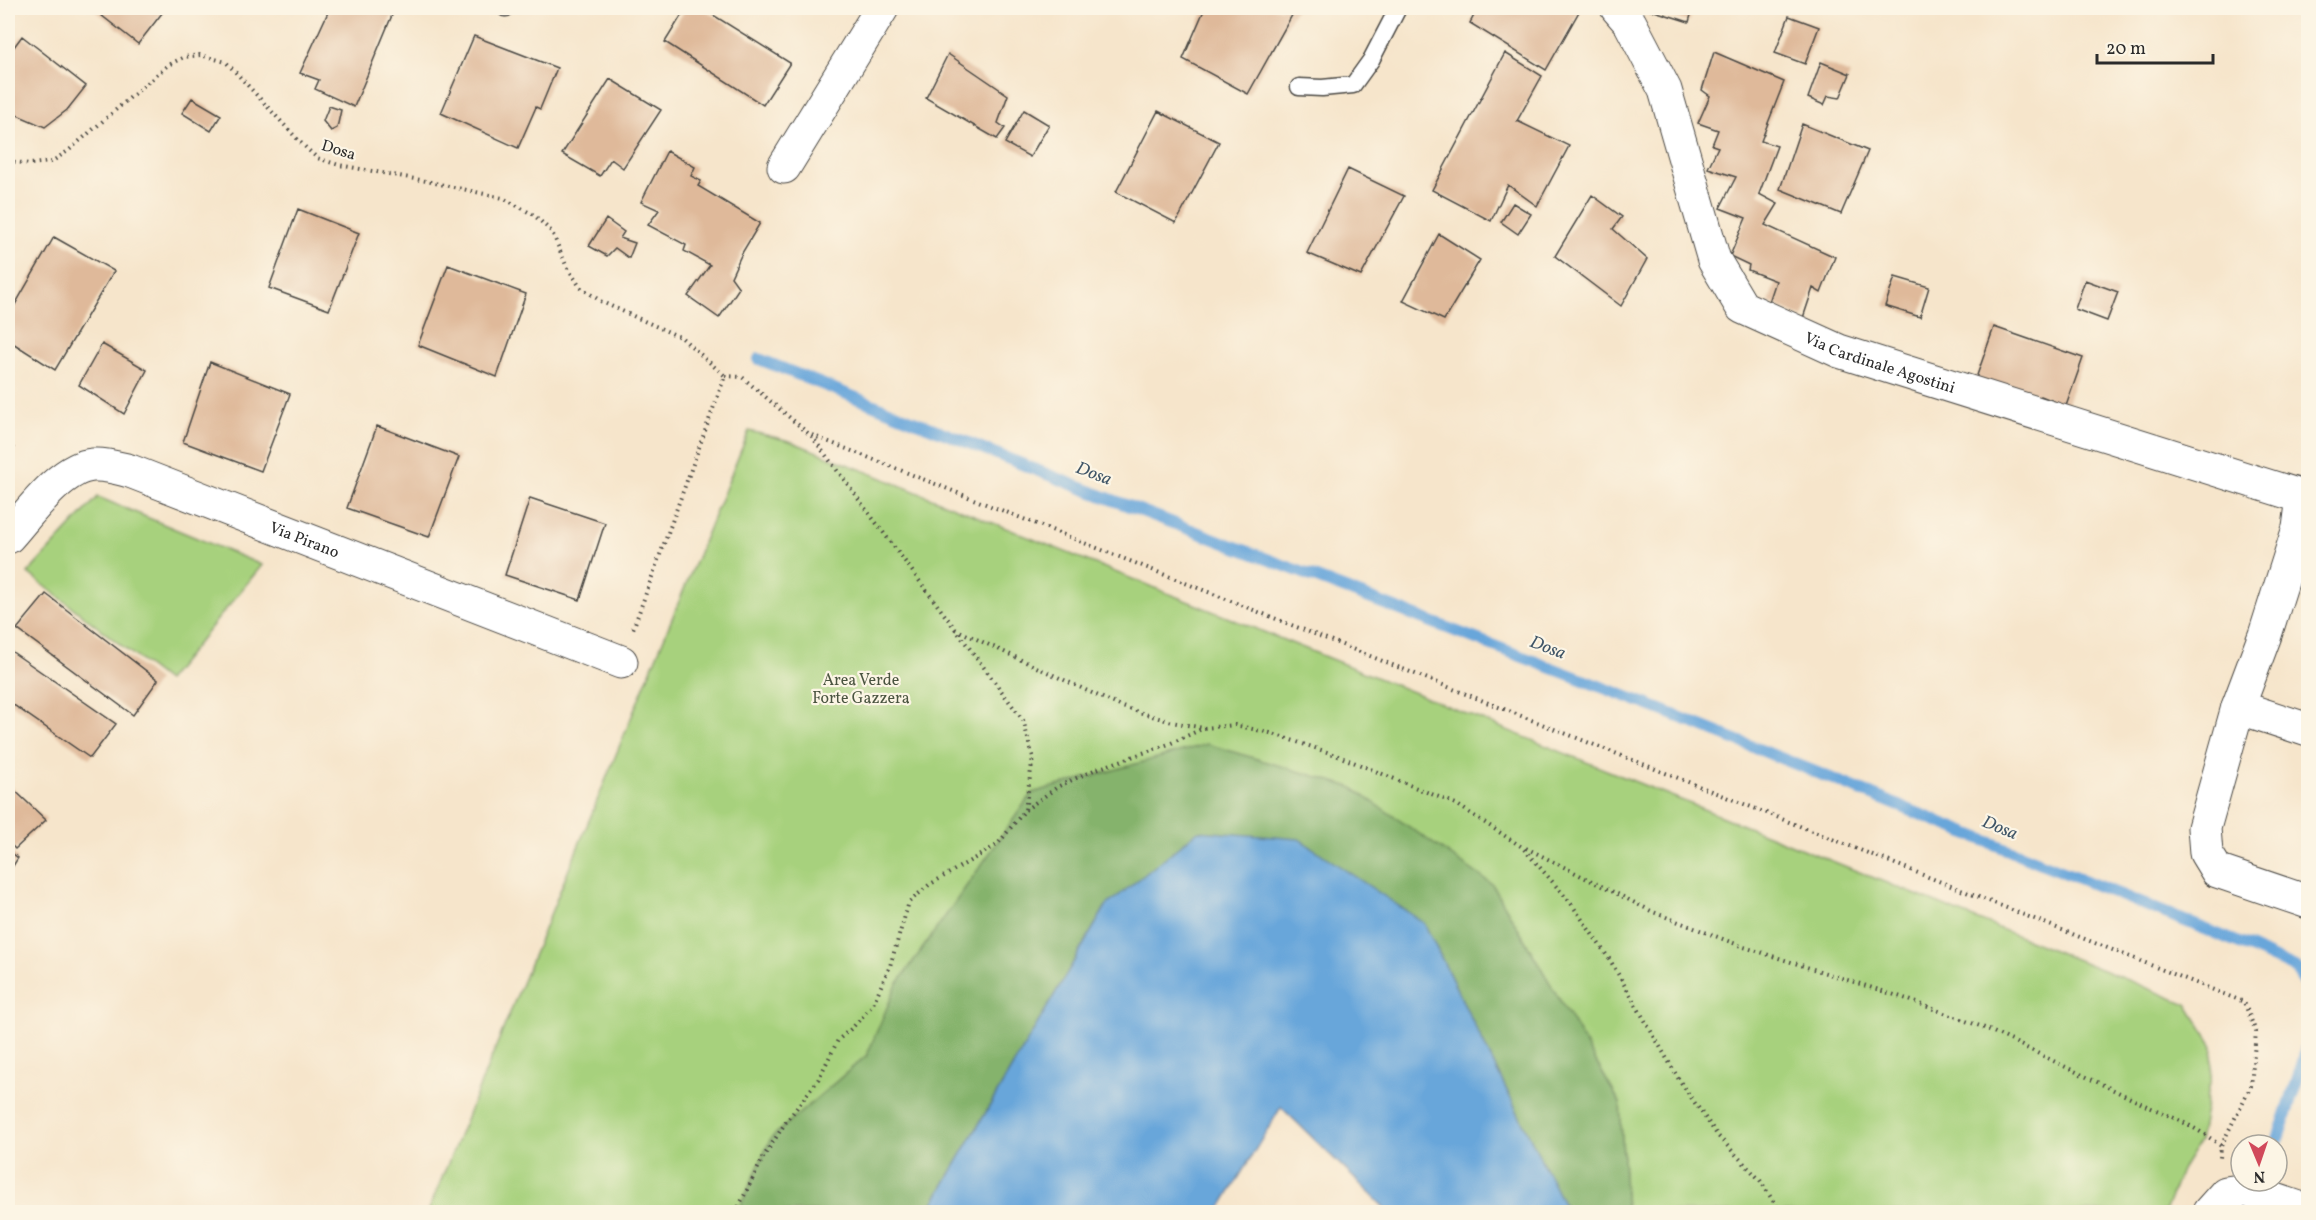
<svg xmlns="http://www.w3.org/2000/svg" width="2316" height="1220" viewBox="0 0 2316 1220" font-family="Vollkorn,serif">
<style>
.green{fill:#a7d17d;stroke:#697e54;stroke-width:1.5}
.forest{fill:#85b36c;stroke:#586f4c;stroke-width:1.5}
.water{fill:#68a6da;stroke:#4a6882;stroke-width:1.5}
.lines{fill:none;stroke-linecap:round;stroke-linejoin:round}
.stream{stroke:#68a6da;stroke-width:12}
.building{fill:#dfb99a}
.service-casing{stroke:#494743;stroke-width:19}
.minor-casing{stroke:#494743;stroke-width:35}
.path{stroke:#494743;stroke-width:4;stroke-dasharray:1.5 4.5;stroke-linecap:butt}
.service{stroke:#fff;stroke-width:16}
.minor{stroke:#fff;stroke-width:33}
.labels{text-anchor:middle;stroke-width:4.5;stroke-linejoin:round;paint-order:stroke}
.street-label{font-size:16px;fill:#2b2b2b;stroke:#fcf5e5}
.park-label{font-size:16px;fill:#4a5440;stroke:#fcf5e5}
.water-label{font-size:18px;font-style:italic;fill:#405668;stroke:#fcf5e5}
</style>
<rect width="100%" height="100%" fill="#fcf5e5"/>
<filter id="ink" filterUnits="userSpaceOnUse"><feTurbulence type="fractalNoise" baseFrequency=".0167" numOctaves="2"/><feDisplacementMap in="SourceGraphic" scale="12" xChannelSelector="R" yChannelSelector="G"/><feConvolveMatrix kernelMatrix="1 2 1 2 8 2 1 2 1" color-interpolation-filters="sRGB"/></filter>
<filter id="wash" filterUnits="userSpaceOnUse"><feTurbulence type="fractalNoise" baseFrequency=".008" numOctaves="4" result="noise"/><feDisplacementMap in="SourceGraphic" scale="24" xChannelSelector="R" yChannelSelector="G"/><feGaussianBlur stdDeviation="1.35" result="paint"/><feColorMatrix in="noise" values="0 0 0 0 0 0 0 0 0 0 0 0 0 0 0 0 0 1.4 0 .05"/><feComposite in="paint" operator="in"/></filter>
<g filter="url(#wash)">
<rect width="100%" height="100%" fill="#f6e5cb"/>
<path class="green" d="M749 431 790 441 2187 1004 2213 1046 2211 1078 2199 1141 2181 1170 2165 1212H1626L1620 1103 1492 884 1207 744 867 1055 771 1138 738 1212H428Z
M98 497 262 565 167 681 28 573Z"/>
<path class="forest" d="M1207 744 1351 787 1492 884 1620 1103 1626 1212H1567L1424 923 1106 906 928 1212H738L771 1138 867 1055 896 986 1032 793Z"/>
<path class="water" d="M1198 831 1299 839 1424 923 1567 1212H1389L1281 1107 1218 1212H928L1106 906Z"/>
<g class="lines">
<path class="stream" d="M759 359 1079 487 1659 709 2247 946 2297 969 2308 991
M2276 1145 2303 1062 2308 1039
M2251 1212 2252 1211"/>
</g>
<g id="blocks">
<path class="building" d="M92 8H166L138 44Z
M330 8H395L354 107 315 89 319 80 300 73Z
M686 8H702L790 63 763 105 665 42Z
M1205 8H1296L1248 94 1183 59Z
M1478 8H1581L1546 70 1470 23Z
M1645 8H1693L1689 22Z
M1789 16 1819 27 1805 64 1775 53Z
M22 36 86 86 67 110 45 127 8 111V55Z
M474 36 557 68 540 109 536 107 518 148 441 113Z
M1714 52 1784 82 1761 141 1777 146 1759 194 1778 204 1765 225 1835 257 1821 293 1813 288 1803 318 1769 302 1776 281 1748 270 1749 265 1730 256 1746 218 1720 208 1736 177 1708 168 1718 147 1712 145 1718 130 1698 123 1710 96 1702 90Z
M1505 53 1542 76 1517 121 1569 146 1537 206 1508 185 1491 221 1432 190Z
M948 54 1008 95 998 123 1005 128 997 139 926 98Z
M1821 62 1850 74 1840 98 1828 96 1824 105 1808 98Z
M610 79 661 110 623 168 611 159 600 176 562 154Z
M192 98 221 115 211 131 182 113Z
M329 106 341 110 337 128 331 131 323 121Z
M1024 110 1049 125 1030 157 1005 143Z
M1158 111 1219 142 1176 223 1116 192Z
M1802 124 1868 151 1841 214 1780 189Z
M667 151 695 167 691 176 701 181 698 186 760 223 742 253 731 277 739 288 719 318 688 296 710 265 684 251 686 245 648 225 659 210 641 202Z
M1348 169 1404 196 1361 276 1307 253Z
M1592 195 1622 217 1613 229 1647 259 1621 306 1555 256Z
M1513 203 1531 214 1518 234 1501 222Z
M298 209 359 233 329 310 269 288Z
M606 219 624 232 620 238 635 243 629 258 615 248 607 256 589 246Z
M1439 234 1480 260 1444 320 1403 301Z
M54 237 114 271 55 370 8 340V317Z
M448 265 526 294 497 377 418 345Z
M1895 277 1929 287 1920 317 1885 306Z
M2085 280 2118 292 2107 321 2075 309Z
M1994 327 2083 358 2066 406 2041 396 2038 402 1975 381Z
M102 344 147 370 124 414 79 385Z
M210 362 290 394 261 471 183 442Z
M377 426 459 457 429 537 347 508Z
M8 443 14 448 8 459Z
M530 498 605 523 580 600 505 575Z
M46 594 158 680 133 715 17 629Z
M8 649 116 724 90 758 8 701Z
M8 784 46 820 15 849 8 842Z
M8 850 18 858 8 874Z"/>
</g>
</g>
<g filter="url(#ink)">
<use href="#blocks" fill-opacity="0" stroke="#494743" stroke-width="1.5"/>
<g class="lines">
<g class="service-casing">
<path id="service" d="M505 8H506
M1299 87 1322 88 1353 85 1371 60 1398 8"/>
</g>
<g class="minor-casing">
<g id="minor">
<path id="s1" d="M1617 8 1630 23 1665 90 1714 260 1742 307 1839 351 2303 497 2299 528 2265 635 2238 707 2204 828 2206 853 2217 871 2308 902"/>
<path d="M784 167 882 8"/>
<path id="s2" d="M8 537C28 515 61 467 93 465 106 464 118 468 130 471L621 662"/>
<path d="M2238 707 2308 730"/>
<path d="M2209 1212 2226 1193 2246 1190 2308 1211"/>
</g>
</g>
<path class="path" d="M8 161 30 164 51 162 68 151 168 65 184 57 200 55 226 62 302 144 317 158 339 165 426 181 503 198 534 215 552 232 566 265 580 287 602 302 682 338 725 376 633 629
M725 376 742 377 809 434 2244 1002 2256 1032 2251 1086 2221 1146 2220 1158
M955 629 1122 707 1172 722 1203 728
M1025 810 1059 786 1094 770 1169 744 1204 728 1235 725 1270 733 1336 755 1456 804 1522 847 1570 902 1610 960 1681 1083 1718 1136 1760 1180 1780 1212
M1526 848 1653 912 1741 946 1901 997 1985 1028 2149 1107C2176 1118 2199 1129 2221 1146
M736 1212 764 1156 786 1122 818 1080 838 1040 853 1027 872 1006 890 966 909 902 929 885 997 845 1025 810 1033 757 1023 720 810 434"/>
<use href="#service" class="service"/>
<use href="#minor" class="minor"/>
</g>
</g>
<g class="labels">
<g class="street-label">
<text transform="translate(339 149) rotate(17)" y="6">Dosa</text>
<text dy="6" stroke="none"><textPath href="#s1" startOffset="476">Via Cardinale Agostini</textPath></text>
<text dy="6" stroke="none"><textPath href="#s2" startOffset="339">Via Pirano</textPath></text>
</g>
<g class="park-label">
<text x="861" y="685">Area Verde<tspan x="861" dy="18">Forte Gazzera</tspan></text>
</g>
<g class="water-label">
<text transform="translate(1094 473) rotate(21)" y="6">Dosa</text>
<text transform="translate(1548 647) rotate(21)" y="6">Dosa</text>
<text transform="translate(2000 827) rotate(22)" y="6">Dosa</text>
</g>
</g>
<rect width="2316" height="1220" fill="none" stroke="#fcf5e5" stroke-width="30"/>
<g transform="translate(2259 1163) rotate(178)"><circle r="28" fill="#fcf5e5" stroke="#a8a49b" stroke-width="1.5"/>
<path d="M0-4.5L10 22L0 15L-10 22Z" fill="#d1495b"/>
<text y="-9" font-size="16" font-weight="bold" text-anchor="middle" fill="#2b2b2b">N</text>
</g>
<path d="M2097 54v9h116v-9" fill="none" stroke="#2b2b2b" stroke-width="3"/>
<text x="2106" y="54" font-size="18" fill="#2b2b2b" stroke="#fcf5e5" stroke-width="4.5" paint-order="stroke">20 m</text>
</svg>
